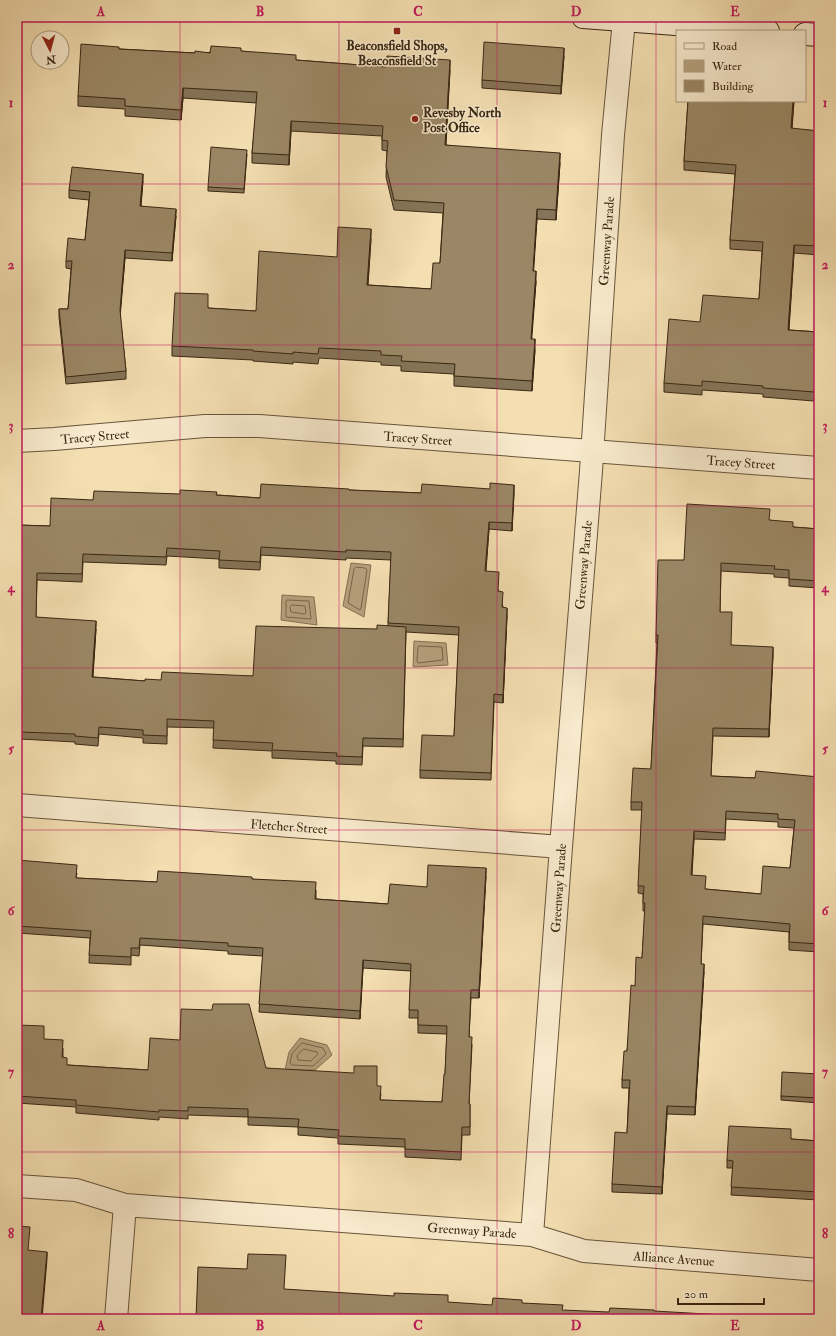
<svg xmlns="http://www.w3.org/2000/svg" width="836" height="1336" viewBox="0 0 836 1336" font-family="'IM FELL Double Pica',serif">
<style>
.water{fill:#b5a07c;stroke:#847052}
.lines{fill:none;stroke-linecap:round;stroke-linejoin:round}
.shore{stroke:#786447;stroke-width:1}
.street-casing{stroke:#68553a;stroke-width:24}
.secondary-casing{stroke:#3a2712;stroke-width:24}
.street{stroke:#f8eacd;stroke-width:22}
.secondary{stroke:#f8eacd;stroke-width:22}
.wall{fill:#857457;stroke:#3a2712;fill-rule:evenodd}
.shaded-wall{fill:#6c5e47;stroke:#3a2712}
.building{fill:#9b8765;stroke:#3a2712;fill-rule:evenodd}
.grid{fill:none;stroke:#c2185b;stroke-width:1;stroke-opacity:0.55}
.poi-dot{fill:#8f2418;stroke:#f8eacd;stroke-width:1.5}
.labels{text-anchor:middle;stroke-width:3;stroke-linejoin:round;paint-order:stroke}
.poi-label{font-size:13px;font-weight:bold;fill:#3a2712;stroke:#f8eacd}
.street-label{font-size:13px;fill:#3a2712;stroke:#f8eacd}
.neatline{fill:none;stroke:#c2185b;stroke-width:1.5}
.grid-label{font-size:13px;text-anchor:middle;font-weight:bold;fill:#c2185b}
</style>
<rect width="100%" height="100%" fill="#f4dfb2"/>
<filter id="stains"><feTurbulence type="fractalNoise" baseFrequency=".005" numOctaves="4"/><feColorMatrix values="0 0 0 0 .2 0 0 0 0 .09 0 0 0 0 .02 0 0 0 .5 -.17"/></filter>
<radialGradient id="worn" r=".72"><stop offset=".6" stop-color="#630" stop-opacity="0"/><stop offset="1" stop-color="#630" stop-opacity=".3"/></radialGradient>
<path class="water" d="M351 563 371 565 364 617 343 606Z
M282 595 314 597 317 625 281 620Z
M414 641 446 643 448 665 413 667Z
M300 1038 327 1045 332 1055 315 1070H285L289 1052Z"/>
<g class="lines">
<path class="shore" d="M356 567 365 568 367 570 361 608 360 610 348 603 354 569Z
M287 600 309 601 311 619 286 617V602Z
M292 605 305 606 306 613 304 614 291 612 290 607Z
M419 646 442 647 443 660 418 663 417 661 418 648Z
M302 1043 323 1048 326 1054 313 1066 292 1065 290 1063 292 1054Z
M304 1049 317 1052 318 1054 311 1061 298 1060 297 1056Z"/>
<g class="street-casing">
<path id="street" d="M17 441 54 439 205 426H259L819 468
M17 805 561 847
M17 1186 76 1190 125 1205
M532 1235 584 1251 819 1270
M116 1319 125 1205 532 1235 561 847 591 471 613 135 624 20"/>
</g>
<g class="secondary-casing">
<path id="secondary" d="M583 17 768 31
M805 34 819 35"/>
</g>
<use href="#street" class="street"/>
<use href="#secondary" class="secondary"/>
</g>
<path class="wall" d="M119 49 195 53 241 51 296 60 386 67 450 70 446 145 560 163 556 220 537 219 533 271 536 282 531 339 535 350 532 391 454 386V374L401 371V366L381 365V362L319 358 318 364 293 362V364L253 361V360L172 356V346L208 308 256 311 337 257 371 239 368 285 431 289 440 263 443 213 394 210 386 177 387 151 382 150V136L291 131 289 165 252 163V153L257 103 183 98 181 120 125 116V109L78 106V96Z
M564 56 561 94 482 88V80Z
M688 101H794L792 129 819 131V255L794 253 789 330 819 332V399L814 398V401L763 397V394L702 390V395L664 392V383L700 322 759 299 762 251 730 249V240L735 174 684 170V161Z
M247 154 244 193 208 191V187Z
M143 181 141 206 176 216 172 261 125 258 120 314 126 371V379L66 384 59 317V309H68L71 269 66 268V261L85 240 89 200 69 198V190Z
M349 490 421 493H514L512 531 489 529 486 571 499 591 503 607 507 616 503 703 494 702 491 780 420 778V770L454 736 459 635 406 632 403 747 363 746 362 765 336 764V761L272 758V751L213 748 214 728 167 727V744L143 743V738L99 734 98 746 75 744V742L20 739V734H17V525L50 526 93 500 217 495 260 498ZM261 555 346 560V558L391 560 388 626 377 629 253 676 145 681 93 677 96 629 36 617 37 580 82 582 83 562 166 565 167 556 219 559V568L260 570Z
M770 520 793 527 819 529V588L789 586V578L774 577V574L721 571 720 612 731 645 773 655 769 737 713 736 711 776 755 778 819 777V774V952L789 950V932L703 924 701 964 704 972 695 1115 667 1114 662 1194 612 1192V1184L627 1133 629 1088H622V1080L627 1051 635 986 642 958 645 911H643V894L638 893 642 810H631V802L651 769 657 643H656V635L684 560ZM726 819 778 822V827L794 828 790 868 761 894 705 889 692 875 694 839 725 840Z
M17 860 77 873 76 878 157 882 252 879 316 890V899L388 904 427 887 486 876 479 998H471L469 1037 472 1045 469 1104H470V1135H462L461 1160 405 1157V1147L338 1144V1138L298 1135V1127L248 1125V1117L188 1115V1119L159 1117V1120L76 1113V1107L17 1103V1025L44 1040 63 1048V1057L67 1065 148 1070 266 1068 377 1086 381 1094 380 1100 442 1102 445 1074 447 1034 418 1033V1018H409L411 971 363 968 360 1019 259 1012 263 956 228 954V951L140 945 139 956 131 955V965L89 963 90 938 17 933Z
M819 1074V1103L781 1100V1096Z
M791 1139 819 1141V1200L731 1195 733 1168H727V1160Z"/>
<path class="shaded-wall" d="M564 48V56L561 94V86Z
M450 60V70L445 155V145Z
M183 88V98L181 120V110Z
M793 101H794L791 137V128Z
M291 121V131L289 165V155Z
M560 153V163L556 220V210Z
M143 174V181L140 214V206Z
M176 209V216L172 261V253Z
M537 209V219L533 281V271Z
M371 229V239L367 295V285Z
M794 245V253L788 339V330Z
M125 250V258L120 318V310Z
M536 271V282L531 349V339Z
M535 339V350L532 391V381Z
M514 485V493L512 531V523Z
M489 522V529L485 579V571Z
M507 608V616L503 703V695Z
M96 621V629L92 685V677Z
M773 647V655L769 737V729Z
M694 831V839L691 883V875Z
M486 868V876L479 998V990Z
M363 960V968L360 1019V1011Z
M704 964V972L695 1115V1107Z
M667 1106V1114L662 1194V1187Z
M47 1252V1259L42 1319H41Z"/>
<path class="building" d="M484 42 564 48 561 86 482 80Z
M81 44 119 47V49L195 53V51L210 53 211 46 241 48V51L296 55V60L386 67 387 56 450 60 445 145 560 153 556 210 537 209 533 271H536L531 339H535L532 381 454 376 455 364 401 361 402 356 381 355V351L319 348 318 354 293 352V354L253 351V350L172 346 175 293 208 294V308L256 311 259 251 337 257 338 227 371 229 367 285 431 289 433 263H440L444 203 394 200 386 166 388 141 382 140 383 126 291 121 289 155 252 153 257 92 183 88 181 110 125 106V99L78 96Z
M688 101H793L791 128 819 131V246L794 245 788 330 819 332V390H814V392L763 388V386L702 381V386L664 383 669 319 700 322 703 295 759 299 763 242 730 240 736 165 684 161Z
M211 147 247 150 244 189 208 187Z
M72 167 143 174 140 206 176 209 172 253 125 250 120 310 126 371 66 377 59 309H68L72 261H66L68 238 85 240 90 192 69 190Z
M490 483 514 485 512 523 489 522 485 571 499 572 498 591 503 592 502 607 507 608 503 695 494 694 491 773 420 770 422 735 454 736 459 627 388 623 391 552 346 550V552L261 547 260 562 219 560 220 551 167 548 166 557 83 554 82 574 37 573 36 617 96 621 92 677 145 681V679L161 680 162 672 253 676 256 626 377 629V625L406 627 403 739 363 738 362 757 336 756 337 753 272 750 273 743 213 740 214 721 167 719V736L143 735V730L99 727 98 738 75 736V734L20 732V726H17V525L50 526 51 498 93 500 94 491 180 494V490L217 492 216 495 260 498 261 484 349 489V490L421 493 422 484 490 489Z
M687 504 770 509 769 520 793 522V527L819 529V581L789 579V570L774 569 775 566 721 563 720 612H732L731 645 773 647 769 729 713 728 711 776 755 778 756 771 819 777V774V944L789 942 790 924 703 916 701 964H704L695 1107 667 1106 662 1187 612 1184 615 1132 627 1133 630 1080H622L624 1051H627L631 985 635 986 636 957 642 958 645 903H643L644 886H638L642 802H631L633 768 651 769 658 635H656L658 560H684ZM726 811 778 814V819L795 820 790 868 763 866 761 894 705 889 706 876 691 875 694 831 725 833Z
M17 860 77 865 76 878 157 882 158 871 252 877V879L316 882 315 899 388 904 390 884 427 887 428 865 486 868 479 990H471L469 1037H472L469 1104H470V1127H462L461 1152 405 1149V1139L338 1136 339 1130 298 1127 299 1119 248 1117V1109L188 1107V1111L159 1110V1112L76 1105V1100L17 1096V1025L44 1026V1039L63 1040 62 1057 67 1058V1065L148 1070 150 1038 180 1040 181 1009 212 1010 213 1004H249L266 1068 354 1073V1066H377V1086H381L380 1100 442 1102 444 1074H445L447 1026 418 1025V1010H409L411 964 363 960 360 1011 259 1004 263 948 228 946V943L140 938 139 948H131V957L89 955 91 931 17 926Z
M782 1072 819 1074V1098L781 1096Z
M729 1126 791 1129V1139L819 1141V1192L731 1187 733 1161 727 1160Z
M17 1226 30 1227 28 1250 47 1252 41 1319H17Z
M248 1254 286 1255 284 1289 394 1296V1293L448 1295V1302L492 1305 493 1298 522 1300V1303L563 1305 562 1310 609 1312 610 1308 654 1310V1311L724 1315 723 1318 742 1319H196L198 1267 247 1269Z"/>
<path class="grid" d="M180 17V1319M339 17V1319M497 17V1319M656 17V1319M17 184H819M17 345H819M17 506H819M17 668H819M17 830H819M17 991H819M17 1152H819"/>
<g class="poi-dot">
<rect x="393" y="27" width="8" height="8" rx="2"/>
<circle cx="415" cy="119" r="4"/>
</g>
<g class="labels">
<g class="poi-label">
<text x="397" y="50">Beaconsfield Shops,<tspan x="397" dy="15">Beaconsfield St</tspan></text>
<text x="423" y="117" text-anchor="start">Revesby North<tspan x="423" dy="15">Post Office</tspan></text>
</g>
<g class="street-label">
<text transform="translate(606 241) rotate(-86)" y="5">Greenway Parade</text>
<text transform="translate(95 436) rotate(-5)" y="5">Tracey Street</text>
<text transform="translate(418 438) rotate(4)" y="5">Tracey Street</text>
<text transform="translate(741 462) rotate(4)" y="5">Tracey Street</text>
<text transform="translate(583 565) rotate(-85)" y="5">Greenway Parade</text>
<text transform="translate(289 826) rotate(4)" y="5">Fletcher Street</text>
<text transform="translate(558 888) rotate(-86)" y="5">Greenway Parade</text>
<text transform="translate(472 1230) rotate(4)" y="5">Greenway Parade</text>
<text transform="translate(674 1258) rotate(4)" y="5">Alliance Avenue</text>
</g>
</g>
<rect width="836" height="1336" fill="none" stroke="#f4dfb2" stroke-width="44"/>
<rect x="676" y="30" width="130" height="72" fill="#f8eacd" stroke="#ac9c82"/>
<rect x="684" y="43" width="20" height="6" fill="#f8eacd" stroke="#ac9c82"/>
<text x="712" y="50" font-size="12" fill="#3a2712">Road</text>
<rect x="684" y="60" width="20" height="12" fill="#b5a07c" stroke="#ac9c82"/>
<text x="712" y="70" font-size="12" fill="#3a2712">Water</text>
<rect x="684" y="80" width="20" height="12" fill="#9b8765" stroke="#ac9c82"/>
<text x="712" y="90" font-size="12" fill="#3a2712">Building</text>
<g transform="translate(50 50) rotate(174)"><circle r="19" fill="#f8eacd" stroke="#ac9c82"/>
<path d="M0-3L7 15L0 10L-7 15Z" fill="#8f2418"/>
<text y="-6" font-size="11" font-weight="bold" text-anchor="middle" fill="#3a2712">N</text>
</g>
<path d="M678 1298v6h86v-6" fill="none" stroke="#3a2712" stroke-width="2"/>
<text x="684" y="1298" font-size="12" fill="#3a2712" stroke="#f8eacd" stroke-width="3" paint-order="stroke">20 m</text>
<rect x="22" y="22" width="792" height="1292" class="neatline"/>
<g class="grid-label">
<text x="101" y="16">A</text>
<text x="260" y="16">B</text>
<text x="418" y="16">C</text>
<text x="576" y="16">D</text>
<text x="735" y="16">E</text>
<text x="11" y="107">1</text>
<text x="825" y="107">1</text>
<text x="11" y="269">2</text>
<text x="825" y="269">2</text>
<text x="11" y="430">3</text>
<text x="825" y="430">3</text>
<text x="11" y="592">4</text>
<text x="825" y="592">4</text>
<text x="11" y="753">5</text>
<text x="825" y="753">5</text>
<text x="11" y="915">6</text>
<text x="825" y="915">6</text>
<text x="11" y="1076">7</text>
<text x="825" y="1076">7</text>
<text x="11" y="1238">8</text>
<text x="825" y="1238">8</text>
<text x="101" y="1330">A</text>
<text x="260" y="1330">B</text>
<text x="418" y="1330">C</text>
<text x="576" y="1330">D</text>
<text x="735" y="1330">E</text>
</g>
<rect width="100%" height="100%" filter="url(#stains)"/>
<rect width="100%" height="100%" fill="url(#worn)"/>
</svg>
